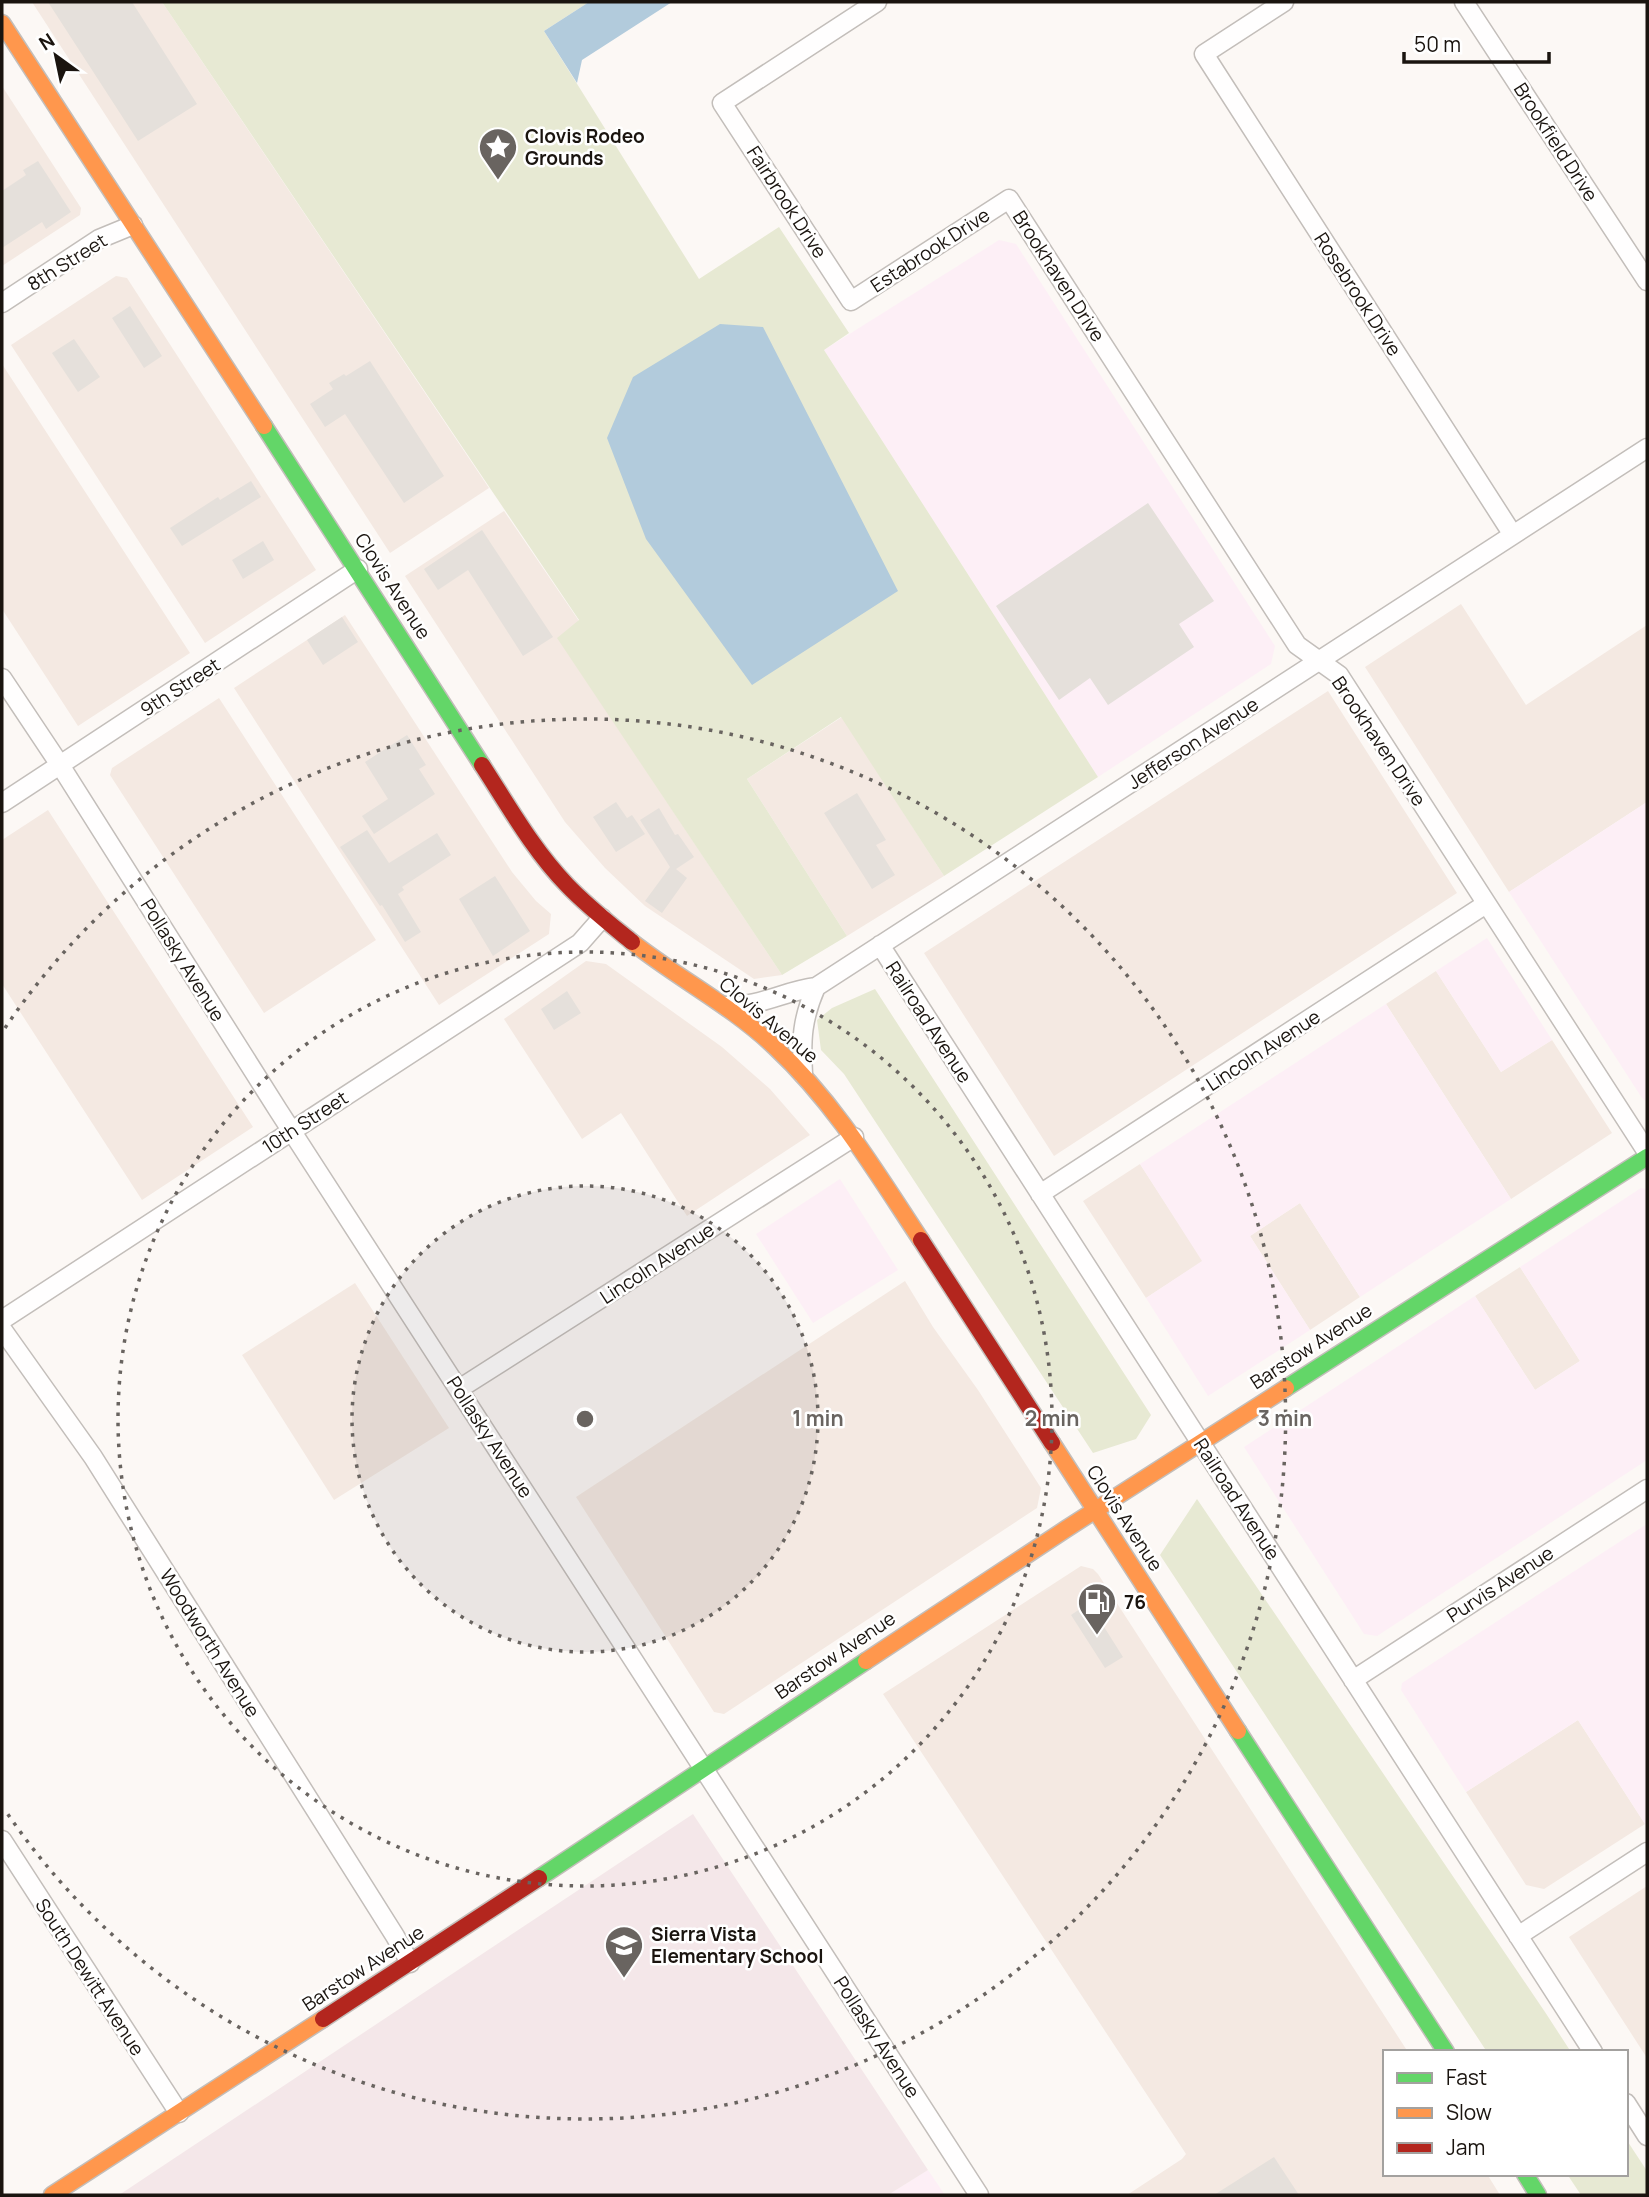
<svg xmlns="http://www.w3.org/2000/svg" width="1649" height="2197" viewBox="0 0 1649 2197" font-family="Manrope,sans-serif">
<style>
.built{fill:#f4e9e2}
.industrial{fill:#fdeff6}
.education{fill:#f4e7e9}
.green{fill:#e7e9d3}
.water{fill:#b2cbdc}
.building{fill:#e5e0db}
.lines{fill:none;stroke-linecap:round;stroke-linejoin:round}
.street-casing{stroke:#c3beba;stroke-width:21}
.fast-casing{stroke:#c3beba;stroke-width:19}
.slow-casing{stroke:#c3beba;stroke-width:19}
.jam-casing{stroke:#c3beba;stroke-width:19}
.street{stroke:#fffefe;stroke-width:18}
.fast{stroke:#63d668;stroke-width:16}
.slow{stroke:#ff974d;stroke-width:16}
.jam{stroke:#b3261e;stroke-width:16}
.ring{fill:none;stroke:#696460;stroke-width:3.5;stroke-dasharray:3.5 7}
.labels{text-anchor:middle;stroke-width:5;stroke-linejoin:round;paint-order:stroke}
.poi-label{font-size:19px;font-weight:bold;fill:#1a140f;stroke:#fff;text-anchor:start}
.street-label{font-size:19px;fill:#1a140f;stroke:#fff}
.centre{fill:#696460;stroke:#fff;stroke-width:3.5}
.ring-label{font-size:21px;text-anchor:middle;font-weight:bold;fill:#696460;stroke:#fff;stroke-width:5;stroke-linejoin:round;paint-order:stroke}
</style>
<rect width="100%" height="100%" fill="#fcf8f5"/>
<path class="built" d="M32 2H162L489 488 390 553Z
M2 86 81 208 80 215 2 266Z
M116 276 127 278 316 570 205 643 11 345Z
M2 364 190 653 78 726 2 609Z
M504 511 579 621 558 638 782 975 754 979 645 906 605 868 565 822 405 576Z
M1461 604 1526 705 1647 625V802L1509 892 1365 667Z
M345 615 512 872 536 901 551 914 549 934 439 1005 234 688Z
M1328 691 1457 893 1054 1156 924 953Z
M219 698 376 940 264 1013 110 775 112 768Z
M842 717 944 876 847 936 747 779Z
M48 810 253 1127 142 1200 2 984V840Z
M586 961 606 964 722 1047 770 1089 810 1135 687 1216 621 1113 582 1139 504 1019Z
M1436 971 1501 1072 1552 1040 1612 1133 1511 1199 1386 1004Z
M1140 1164 1203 1261 1146 1298 1083 1201Z
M1300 1203 1360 1297 1310 1330 1250 1236Z
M1520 1267 1580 1361 1535 1390 1475 1296Z
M905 1281 933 1327 978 1390 1041 1488 1037 1508 724 1714 714 1712 576 1497Z
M355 1283 449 1428 334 1500 242 1355Z
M1081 1566 1093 1569 1098 1574 1408 2052H1385V2174H1487L1500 2195H1127L1182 2159 1186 2154 883 1694Z
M1578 1720 1645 1824 1544 1889 1526 1885 1466 1792Z
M1647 1886V2058L1569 1937Z"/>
<path class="industrial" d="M999 240 1016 244 1275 646 1271 664 1098 777 824 350Z
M1647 802V1102L1642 1098 1509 892Z
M1487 938 1552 1040 1501 1072 1436 971Z
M1386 1004 1511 1199 1360 1297 1300 1203 1250 1236 1310 1330 1208 1396 1146 1298 1202 1261 1140 1164Z
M840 1179 898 1270 813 1323 756 1234Z
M1641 1188 1647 1189V1460L1377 1636 1364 1634 1244 1447 1475 1296 1535 1390 1580 1361 1520 1267Z
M1647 1524V1822L1645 1824 1578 1720 1466 1792 1401 1690 1402 1683Z
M928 2170 945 2195H888Z"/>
<path class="education" d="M693 1814 928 2170 888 2195H119Z"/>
<path class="green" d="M162 2H589L544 31 699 279 779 227 849 333 824 350 1098 777 944 876 841 717 747 779 847 936 782 975 557 638 579 620Z
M875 989 1151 1415 1136 1439 1093 1453 844 1074 821 1050 817 1020 832 1008Z
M1197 1499 1545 2012 1571 2052H1487L1160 1555Z
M1626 2139 1647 2171V2195H1581L1567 2174H1626Z"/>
<path class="water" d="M589 2H672L582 60 577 83 544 31Z
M720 324 763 327 898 591 752 685 646 539 607 438 633 377Z"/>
<path class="building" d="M48 2H132L197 104 138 141Z
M38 161 71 212 46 229 42 222 2 248V191L26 175 23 170Z
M130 306 162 356 144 368 112 318Z
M74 339 100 377 78 392 52 353Z
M370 361 444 476 404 503 345 414 325 427 310 404 333 389 329 383 344 374 346 376Z
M251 481 261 497 182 546 170 528 218 497 220 500Z
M1148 503 1214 601 1179 624 1194 647 1108 705 1090 678 1059 700 996 606Z
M482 530 553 637 523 656 468 570 438 590 424 569Z
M263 541 274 560 243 579 232 560Z
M342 617 358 642 323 665 307 640Z
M407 735 426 765 419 769 435 794 374 834 362 816 388 799 365 762Z
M857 793 886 840 876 845 895 875 872 889 824 813Z
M616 802 627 818 632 815 645 834 616 852 593 817Z
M659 808 675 835 678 834 694 857 676 869 687 878 662 913 645 901 670 867 640 820Z
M367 830 389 863 437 833 451 855 402 887 404 890 398 894 421 932 405 942 382 905 380 906 340 847Z
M495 876 530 931 493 956 459 899Z
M567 991 581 1013 554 1030 541 1009Z
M1089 1603 1123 1657 1105 1668 1071 1615Z
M1274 2157 1299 2195H1214Z"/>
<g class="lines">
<g class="street-casing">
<path id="street" d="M877 2 722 103 851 301 1009 199 1297 645 1339 675 1647 1152
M1284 2 1204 54 1513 535
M1464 2 1647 281
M2 303 99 239 133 225
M2 678 60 765 278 1110 979 2195
M2 803 358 569
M880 945 1593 2052
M726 1006C760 1007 784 991 816 987L1647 448
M803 1074C801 1039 802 1019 816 987
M1040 1194 1486 904
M2 1320 580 943 602 918
M2 1329 93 1457 395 1936 410 1963
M459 1389 854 1137
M1353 1680 1647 1489
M2 1840 179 2113
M1518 1936 1647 1852
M1626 2103 1647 2136"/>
</g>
<g class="fast-casing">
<path id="fast" d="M264 426 482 765
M1286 1388 1647 1157
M1238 1731 1446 2052
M539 1878 866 1661
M1525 2174 1538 2195"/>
</g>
<g class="slow-casing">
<path id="slow" d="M2 23 264 426
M632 942C679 979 732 1006 775 1047 835 1103 876 1172 921 1240
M1052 1443 1238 1731
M866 1661 1066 1529 1286 1388
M52 2195 323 2019"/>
</g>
<g class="jam-casing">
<path id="jam" d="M482 765C508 805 533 850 567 885 587 906 610 924 632 942
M921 1240 1052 1443
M323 2019 539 1878"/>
</g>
<use href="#street" class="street"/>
<use href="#fast" class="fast"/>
<use href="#slow" class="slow"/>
<use href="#jam" class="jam"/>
</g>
<circle cx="585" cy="1419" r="233" fill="#696460" fill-opacity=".12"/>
<g class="ring">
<circle cx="585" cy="1419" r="233"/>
<circle cx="585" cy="1419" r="467"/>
<path d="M5 1028A700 700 0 1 1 5 1810"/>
</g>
<defs>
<g id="sight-pin" transform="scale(2.0125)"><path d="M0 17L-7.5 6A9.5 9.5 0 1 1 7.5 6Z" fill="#696460" stroke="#fff"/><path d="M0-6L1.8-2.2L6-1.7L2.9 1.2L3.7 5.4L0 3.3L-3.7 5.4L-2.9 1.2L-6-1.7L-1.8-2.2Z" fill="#fff"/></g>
<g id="fuel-pin" transform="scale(2.0125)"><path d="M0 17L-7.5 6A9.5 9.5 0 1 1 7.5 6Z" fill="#696460" stroke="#fff"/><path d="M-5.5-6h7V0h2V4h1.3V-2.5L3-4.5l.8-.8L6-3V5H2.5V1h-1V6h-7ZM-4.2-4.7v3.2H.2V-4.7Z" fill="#fff"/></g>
<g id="school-pin" transform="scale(2.0125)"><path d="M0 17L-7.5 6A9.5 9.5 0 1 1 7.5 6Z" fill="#696460" stroke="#fff"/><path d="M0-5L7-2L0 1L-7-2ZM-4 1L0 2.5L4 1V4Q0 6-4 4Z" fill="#fff"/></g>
</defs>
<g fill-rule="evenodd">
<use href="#sight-pin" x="498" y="147"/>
<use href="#fuel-pin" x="1097" y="1602"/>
<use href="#school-pin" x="624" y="1945"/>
</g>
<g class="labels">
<g class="poi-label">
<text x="525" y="143">Clovis Rodeo<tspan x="525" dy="22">Grounds</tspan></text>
<text x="1124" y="1609">76</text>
<text x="651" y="1941">Sierra Vista<tspan x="651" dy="22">Elementary School</tspan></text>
</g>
<g class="street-label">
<text transform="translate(1556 142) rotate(57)" y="7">Brookfield Drive</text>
<text transform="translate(787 202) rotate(57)" y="7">Fairbrook Drive</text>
<text transform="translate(930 250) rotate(-33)" y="7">Estabrook Drive</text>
<text transform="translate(67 262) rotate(-32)" y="7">8th Street</text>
<text transform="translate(1059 276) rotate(57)" y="7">Brookhaven Drive</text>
<text transform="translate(1358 294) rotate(57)" y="7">Rosebrook Drive</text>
<text transform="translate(393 586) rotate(57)" y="7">Clovis Avenue</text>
<text transform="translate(180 687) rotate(-33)" y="7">9th Street</text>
<text transform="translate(1379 741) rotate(56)" y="7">Brookhaven Drive</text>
<text transform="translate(1193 743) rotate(-33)" y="7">Jefferson Avenue</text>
<text transform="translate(183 960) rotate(58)" y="7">Pollasky Avenue</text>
<text transform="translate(769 1020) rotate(40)" y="7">Clovis Avenue</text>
<text transform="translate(929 1022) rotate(57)" y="7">Railroad Avenue</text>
<text transform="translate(1263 1050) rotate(-33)" y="7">Lincoln Avenue</text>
<text transform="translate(305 1122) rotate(-33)" y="7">10th Street</text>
<text transform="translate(657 1263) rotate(-33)" y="7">Lincoln Avenue</text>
<text transform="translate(1311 1346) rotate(-33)" y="7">Barstow Avenue</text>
<text transform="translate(490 1437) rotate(57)" y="7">Pollasky Avenue</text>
<text transform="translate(1237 1499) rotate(57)" y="7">Railroad Avenue</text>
<text transform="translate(1125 1518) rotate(57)" y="7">Clovis Avenue</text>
<text transform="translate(1500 1584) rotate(-33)" y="7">Purvis Avenue</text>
<text transform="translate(210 1643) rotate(58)" y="7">Woodworth Avenue</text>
<text transform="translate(835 1655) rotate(-34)" y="7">Barstow Avenue</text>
<text transform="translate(363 1968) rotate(-33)" y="7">Barstow Avenue</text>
<text transform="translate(90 1977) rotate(57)" y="7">South Dewitt Avenue</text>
<text transform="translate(877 2037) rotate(57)" y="7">Pollasky Avenue</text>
</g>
</g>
<circle cx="585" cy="1419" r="10" class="centre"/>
<g class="ring-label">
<text x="818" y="1426">1 min</text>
<text x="1052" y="1426">2 min</text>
<text x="1285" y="1426">3 min</text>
</g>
<rect width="1649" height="2197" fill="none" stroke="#1a140f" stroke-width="7"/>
<rect x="1383" y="2050" width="245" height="126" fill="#ffffff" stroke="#a3a19f" stroke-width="2"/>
<rect x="1397" y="2073" width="35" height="10" fill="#63d668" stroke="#a3a19f" stroke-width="2"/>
<text x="1446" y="2085" font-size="21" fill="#1a140f">Fast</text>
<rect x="1397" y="2108" width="35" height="10" fill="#ff974d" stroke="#a3a19f" stroke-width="2"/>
<text x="1446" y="2120" font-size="21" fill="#1a140f">Slow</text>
<rect x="1397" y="2143" width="35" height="10" fill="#b3261e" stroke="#a3a19f" stroke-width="2"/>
<text x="1446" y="2155" font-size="21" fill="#1a140f">Jam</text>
<g transform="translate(56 56) rotate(327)" stroke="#ffffff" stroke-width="5" paint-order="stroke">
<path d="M0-5L12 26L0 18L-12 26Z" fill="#1a140f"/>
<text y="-10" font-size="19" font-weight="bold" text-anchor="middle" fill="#1a140f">N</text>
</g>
<path d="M1404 52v10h145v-10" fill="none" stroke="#1a140f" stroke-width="3.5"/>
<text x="1414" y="52" font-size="21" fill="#1a140f" stroke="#ffffff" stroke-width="5" paint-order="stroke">50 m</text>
</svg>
